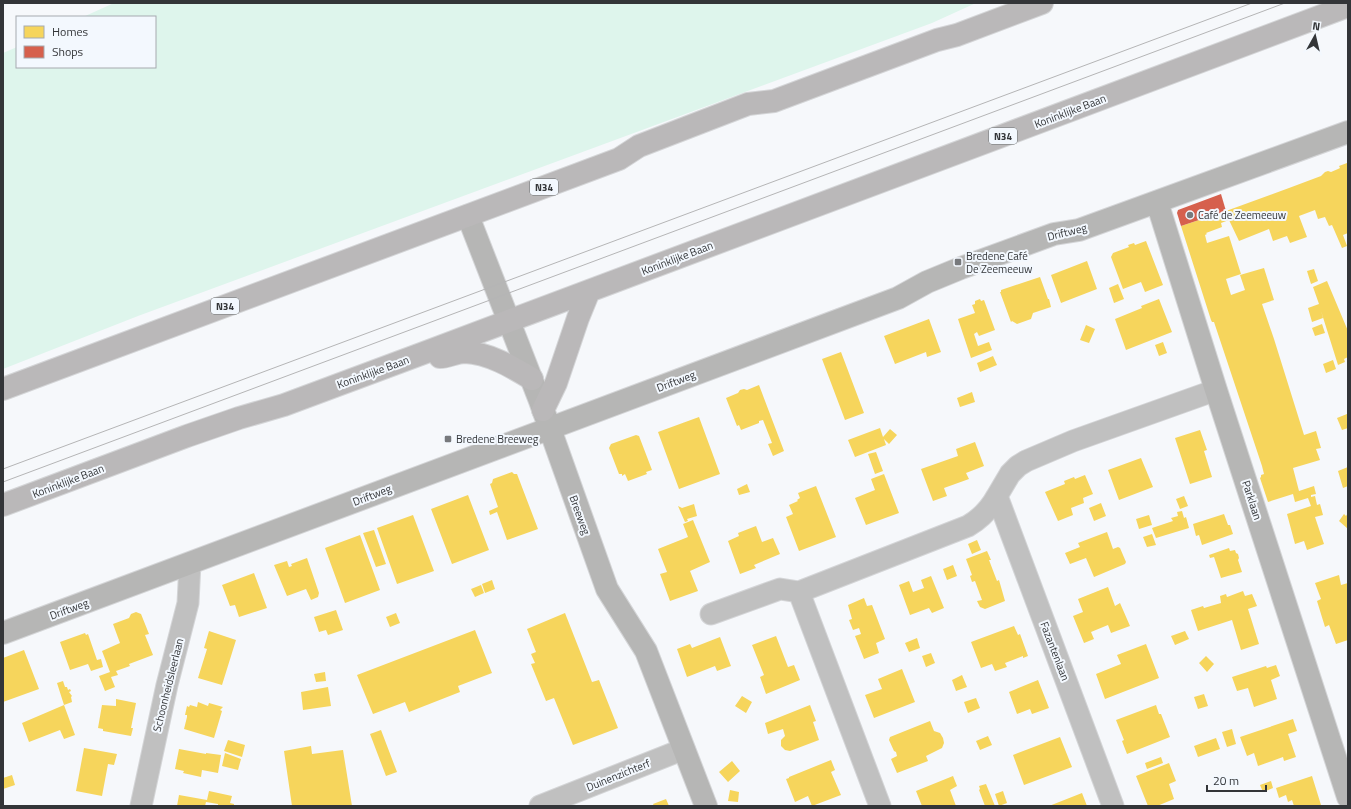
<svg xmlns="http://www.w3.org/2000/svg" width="1351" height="809" viewBox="0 0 1351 809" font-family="'Titillium Web',sans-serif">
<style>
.green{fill:#def5ec}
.homes{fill:#f6d55c}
.shops{fill:#d6604d}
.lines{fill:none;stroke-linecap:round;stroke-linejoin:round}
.street-casing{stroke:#d4d5d7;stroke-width:23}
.secondary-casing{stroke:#d4d5d7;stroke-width:24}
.primary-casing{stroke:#d4d5d7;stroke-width:24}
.street{stroke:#c0c0c0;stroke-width:21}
.secondary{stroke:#b6b6b5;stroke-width:22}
.primary{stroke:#bab8b9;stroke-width:22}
.tram{stroke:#b5b5b6;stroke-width:1}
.poi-dot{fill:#77797c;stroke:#f3f8fe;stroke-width:1.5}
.labels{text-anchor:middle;stroke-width:4;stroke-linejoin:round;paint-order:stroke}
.shield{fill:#f3f8fe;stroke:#6d7073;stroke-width:1}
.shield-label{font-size:10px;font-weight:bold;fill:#333538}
.street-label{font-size:11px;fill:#333538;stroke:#f3f8fe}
.poi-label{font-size:11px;fill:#333538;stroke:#f3f8fe;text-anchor:start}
</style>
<rect width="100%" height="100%" fill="#f6f8fb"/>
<path class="green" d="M114 3H976L932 23 138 316 3 369V53L17 47V67H155V17H83Z"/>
<path class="homes" d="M1347 163 1348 165V194H1347L1348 197V233L1343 235 1347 246 1342 248 1332 225 1329 226 1325 217 1318 219 1315 210 1299 216 1307 237 1290 243 1287 236 1273 241 1269 229 1239 241 1229 220 1221 223 1222 227 1206 233 1207 234 1205 235 1207 243 1229 236 1241 274 1226 279 1231 295 1245 290 1240 275 1264 268 1274 300 1262 304 1274 339 1304 435 1316 431 1321 448 1316 449 1320 460 1293 468 1299 491 1314 486 1316 494 1311 495V497L1315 496 1317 505 1320 504 1323 515 1315 517 1324 544 1307 550 1304 541 1295 544 1287 514 1311 506 1308 498 1295 502 1293 494 1268 502 1260 478 1261 477V475L1264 474 1262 466 1214 322H1212L1211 320 1181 226 1226 211 1289 188 1321 176 1325 172 1328 171 1331 172 1338 169 1340 168 1339 166Z
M1146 241 1163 285 1145 292 1141 282 1123 289 1111 257 1113 253 1129 247 1128 245 1134 243 1135 245Z
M1087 261 1097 289 1061 303 1051 275Z
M1314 269 1318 281 1311 284 1307 271Z
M1040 277 1048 299H1049L1051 307 1033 313 1031 319 1017 324 1012 321 1011 322 1000 292H1001V290Z
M1327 281 1348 331V357L1344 359 1345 362 1338 365 1321 311 1323 318 1312 322 1308 308 1319 304 1313 287Z
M1118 284 1124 299 1114 303 1109 288Z
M980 299 981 301 984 300 995 330 979 336 977 332 974 334 978 346 989 342 992 350 971 358 958 319 975 313 972 305 975 304V301Z
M1159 299 1172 332 1126 350 1115 319 1142 308 1141 306Z
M929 319 941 352 927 357 926 352 895 364 884 336Z
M1322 324 1325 333 1315 336 1312 328Z
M1086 325 1095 329 1089 343 1080 340Z
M1163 342 1167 353 1159 356 1155 345Z
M841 352 864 413 845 420 822 359Z
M993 356 997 365 980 372 977 363Z
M1333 360 1336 369 1326 373 1323 364Z
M759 385 784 451 773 456 768 444 772 443 763 420 759 421V423L741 430 739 425 737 426 726 398 738 393 740 390 744 389 747 390Z
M972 392 975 402 960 407 957 398Z
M1347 414 1348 428 1342 430 1337 418Z
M699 417 720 474 679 489 658 432Z
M880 428 883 437 890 429 897 435 889 444 884 439 886 445 855 457 848 440Z
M1200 430 1207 450 1204 451 1212 477 1190 484 1175 438Z
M636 435 639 436 652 470 646 472 647 474 628 481 625 474 622 476V474H619L609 448 611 444Z
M975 442 984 466 966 473 969 479 944 488 947 496 933 501 921 469 958 456 956 449Z
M876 452 883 471 875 474 868 454Z
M1141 458 1153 487 1119 500 1108 470Z
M1348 467V486L1343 488 1338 471Z
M512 472 514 474H517L538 529 507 540 497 512 490 515 489 511 498 507 490 484 492 483 493 479Z
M884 474 899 513 866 525 855 498 875 490 871 479Z
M1085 475 1093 494 1083 498 1084 503 1071 508 1073 515 1058 521 1045 492 1065 484 1064 481 1074 477 1075 479Z
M747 484 750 492 739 495 737 489Z
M816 486 836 537 799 551 786 517 793 514 789 505 798 501 797 500 800 498 798 493Z
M468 495 489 550 452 564 431 509Z
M1184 496 1188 506 1180 509 1176 499Z
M1101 503 1106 516 1094 521 1089 508Z
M694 504 697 516 687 519 688 521 685 522 678 506 682 508Z
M1182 511 1184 518 1186 517 1189 528 1156 538 1152 528 1173 521 1171 518 1178 516 1177 512Z
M1348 513V529L1339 521 1344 514 1346 516Z
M1224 514 1228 525H1230L1233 534 1202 545 1199 535 1196 536 1193 524Z
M413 515 434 571 397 584 377 528Z
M1149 515 1152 525 1139 529 1136 519Z
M693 520 710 562 690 571 698 591 670 601 660 574 667 572 658 549 688 537 683 524Z
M756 526 762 542 773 538 780 554 754 565 756 568 740 574 728 541 739 536 738 533Z
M374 530 386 564 376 567 363 533Z
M1107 532 1113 549 1118 547 1120 548 1126 562 1125 564 1094 577 1086 558 1070 564 1065 553 1080 547 1078 543Z
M1152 534 1156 545 1147 547 1143 537Z
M360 535 380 590 345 603 325 548Z
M977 540 981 550 972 554 968 544Z
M1229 548 1230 551 1235 550 1236 553 1238 554 1239 558 1238 560 1242 572 1221 578 1214 557 1210 558 1209 555Z
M987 551 991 560H989L997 581 999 580 1005 601 985 609 980 607 977 601 982 600 975 581 972 582 970 576 972 575 966 559Z
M307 558 319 593 318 597 311 600 306 589 287 596 274 565 287 561 289 567 292 566 291 564Z
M953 565 957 576 947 580 943 569Z
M254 573 267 608 239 617 235 605 230 606 222 585Z
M1339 575 1341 585 1348 583V640L1336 644 1329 625 1325 627 1317 601 1321 599 1315 583Z
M931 576 944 608 932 613 929 608 910 615 899 585 909 581 913 592 924 588 921 580Z
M492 580 495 589 485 593 482 584Z
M481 585 484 593 475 597 471 589Z
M1108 587 1115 606 1120 603 1130 626 1111 633 1108 625 1091 632 1094 639 1084 643 1073 616 1083 612 1078 599Z
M1243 591 1245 596 1252 594 1257 606 1248 609 1259 644 1241 650 1232 620 1198 631 1191 610 1203 606 1204 608 1221 603 1220 596 1226 594 1227 597Z
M864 598 867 606 872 605 885 639 876 643 879 653 864 659 855 636 861 634 859 628 853 630 849 620 852 619 848 605Z
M336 610 343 630 328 635 326 630 319 632 314 617Z
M136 612 141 614 149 634 145 635 153 655 129 664 130 666 116 671 118 675 111 677 115 687 105 691 99 676 110 672 102 651 120 643 113 624 129 618 131 614Z
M396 613 400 623 390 627 386 617Z
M565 613 592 682 599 680 618 728 573 745 554 698 546 701 531 664 535 663 531 654 536 652 527 629Z
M1014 626 1018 635 1020 634 1028 656 1023 658V656L1005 663 1007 667 995 671 992 664 981 668 971 642Z
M475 630 492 673 458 686 460 692 409 712 405 702 373 714 357 675Z
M209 631 236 640 222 685 198 678 207 649 204 648Z
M1185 631 1189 639 1175 645 1171 636Z
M85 633 86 635 88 634 97 660 101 659 103 667 91 671 88 664 70 670 60 642Z
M776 636 788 667 794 665 800 680 766 694 760 677 764 675 752 645Z
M720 637 731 666 717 671 715 666 687 677 677 649 690 644 692 648Z
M917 638 920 648 909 652 905 643Z
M1146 644 1159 678 1105 699 1096 674 1121 664 1117 655Z
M24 650 39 689 3 702V658Z
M931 653 935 663 926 667 922 656Z
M1206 656 1214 664 1207 672 1199 663Z
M1276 665 1280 676 1271 680 1277 699 1254 707 1248 688 1237 691 1232 677 1266 666 1267 668Z
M902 669 915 702 874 718 865 695 882 689 878 679Z
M325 672 326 681 316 682 314 674Z
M962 675 967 687 956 691 952 680Z
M1038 680 1049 708 1032 714 1030 709 1017 714 1009 692Z
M63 681 65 687H67L68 690 70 689 71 691 69 692 72 696 71 697 72 702 64 705 57 683Z
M328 687 331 706 303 710 301 692Z
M1204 694 1208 706 1198 709 1194 697Z
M742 696 752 702 746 713 735 706Z
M976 698 980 708 968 713 964 702Z
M116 699 136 703 131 728H133L131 736 103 731V729L98 728 102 705 116 706Z
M198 702 208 706 209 703 223 707 220 710 222 711 214 738 184 729 187 717V715H185L187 706 189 707 190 705 197 707Z
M64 705 75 735 64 739 60 730 29 742 22 723Z
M810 705 816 721 813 722 819 740 790 751 785 750 781 746V740L785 736 783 729 768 734 765 723Z
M1156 705 1159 714H1161L1170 737 1127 754 1122 741 1124 740 1116 720Z
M1293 719 1297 731 1288 734 1296 757 1284 761 1283 757 1258 766 1254 753 1247 756 1240 737Z
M930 721 934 731 940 733 943 738 944 743 942 748 926 756 928 761 897 773 891 759 897 756 896 752 894 751 889 740 890 737Z
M1232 729 1236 744 1227 747 1222 732Z
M381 730 397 772 386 776 370 734Z
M988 736 992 745 980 750 976 741Z
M1060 737 1072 767 1024 785 1013 755Z
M1216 738 1220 749 1198 757 1194 746Z
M228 740 245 745 242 757 224 751Z
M311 746 312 754 343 750 352 806H292L284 751Z
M84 748 117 754 114 765 108 764 102 796 76 791Z
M179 749 206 754V753L221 755 218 773 202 770 201 777 183 773 184 771 175 769Z
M225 753 241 759 238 770 222 766Z
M1161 757 1163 763 1147 769 1145 763Z
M831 760 835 770 831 772 841 795 812 806 808 796 795 802 786 779 789 778V777Z
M732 761 740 771 728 782 719 772Z
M1169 763 1176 781 1169 784 1174 799 1157 806H1148L1136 776Z
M12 775 15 785 3 789V778Z
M953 776 957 786 950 790 956 806H922L916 791Z
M1312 776 1321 805 1294 806 1292 800 1288 802 1286 795 1279 798 1276 788Z
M1271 781 1273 788 1263 792 1260 785Z
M986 784 995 806H985L979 790 980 789 979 786Z
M730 790 739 792 738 802 728 801Z
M209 791 232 796 230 803 234 804V806H218V804L206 802 205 806H177L179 795 207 800Z
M1003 791 1007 803 999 806 995 794Z
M1082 793 1087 806H1049Z
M666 799 669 806H654L653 804Z"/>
<path class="shops" d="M1221 194 1226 211 1181 226 1177 213 1178 210Z"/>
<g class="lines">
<g class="street-casing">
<path id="street" d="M711 614 780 589 799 592
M141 806 167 685 188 603 190 563
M540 806 684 749
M880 806 799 592 968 526C980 519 990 509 997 496
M1113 806 997 496 1010 474 1018 466 1026 461 1073 441 1216 390"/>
</g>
<g class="secondary-casing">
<path id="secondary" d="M1157 202 1216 390 1348 797
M468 216 540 401 607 589 646 651 706 806
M3 633 898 298 927 282 961 268 1054 234 1079 230 1348 132"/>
</g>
<g class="primary-casing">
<path id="primary" d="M440 357C448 357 456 352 465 352 489 353 512 367 532 379
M3 389 619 159 639 146 748 104 774 101 937 40 957 35 1042 3
M543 410 556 383 578 318 589 291
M3 505 187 436 239 418 284 405 421 354 1348 6"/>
</g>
<use href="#street" class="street"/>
<use href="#secondary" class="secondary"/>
<use href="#primary" class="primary"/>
<path class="tram" d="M3 469 1252 3
M3 482 1285 3"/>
</g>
<g class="poi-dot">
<circle cx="1190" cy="215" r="4"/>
<rect x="954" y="258" width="8" height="8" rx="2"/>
<rect x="444" y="435" width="8" height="8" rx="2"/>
</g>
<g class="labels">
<g class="shield">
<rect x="989" y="128" width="28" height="16" rx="3"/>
<rect x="530" y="179" width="28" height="16" rx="3"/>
<rect x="211" y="298" width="28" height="16" rx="3"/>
</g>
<g class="shield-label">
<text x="1003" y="140">N34</text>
<text x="544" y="191">N34</text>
<text x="225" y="310">N34</text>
</g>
<g class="street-label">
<text transform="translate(1070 111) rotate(-21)" y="4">Koninklijke Baan</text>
<text transform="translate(1067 232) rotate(-14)" y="4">Driftweg</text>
<text transform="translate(677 258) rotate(-21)" y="4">Koninklijke Baan</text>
<text transform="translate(373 372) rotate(-20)" y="4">Koninklijke Baan</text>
<text transform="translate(676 381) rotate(-21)" y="4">Driftweg</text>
<text transform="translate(68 481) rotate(-21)" y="4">Koninklijke Baan</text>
<text transform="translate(372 495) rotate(-21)" y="4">Driftweg</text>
<text transform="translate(1252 500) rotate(72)" y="4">Parklaan</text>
<text transform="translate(580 515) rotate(70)" y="4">Breeweg</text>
<text transform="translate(69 609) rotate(-20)" y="4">Driftweg</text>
<text transform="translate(1055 651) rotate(69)" y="4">Fazantenlaan</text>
<text transform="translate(168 685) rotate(-76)" y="4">Schoonheidsleerlaan</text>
<text transform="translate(618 775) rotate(-22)" y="4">Duinenzichterf</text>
</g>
<g class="poi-label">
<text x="1198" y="219">Café de Zeemeeuw</text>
<text x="966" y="260">Bredene Café<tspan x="966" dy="13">De Zeemeeuw</tspan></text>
<text x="456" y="443">Bredene Breeweg</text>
</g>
</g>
<rect width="1351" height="809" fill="none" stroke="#333538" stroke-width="8"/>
<rect x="16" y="16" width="140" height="52" fill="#f3f8fe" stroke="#a6aaaf"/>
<rect x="24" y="26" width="20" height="12" fill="#f6d55c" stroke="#a6aaaf"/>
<text x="52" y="36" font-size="12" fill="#333538">Homes</text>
<rect x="24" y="46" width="20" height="12" fill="#d6604d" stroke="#a6aaaf"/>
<text x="52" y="56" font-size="12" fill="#333538">Shops</text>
<g transform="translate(1315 36) rotate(8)" stroke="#f3f8fe" stroke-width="3" paint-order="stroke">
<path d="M0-3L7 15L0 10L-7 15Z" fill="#333538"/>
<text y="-6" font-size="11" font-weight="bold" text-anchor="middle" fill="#333538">N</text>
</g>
<path d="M1207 785v6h59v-6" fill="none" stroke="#333538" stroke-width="2"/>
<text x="1213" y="785" font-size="12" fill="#333538" stroke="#f3f8fe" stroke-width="3" paint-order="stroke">20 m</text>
</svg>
